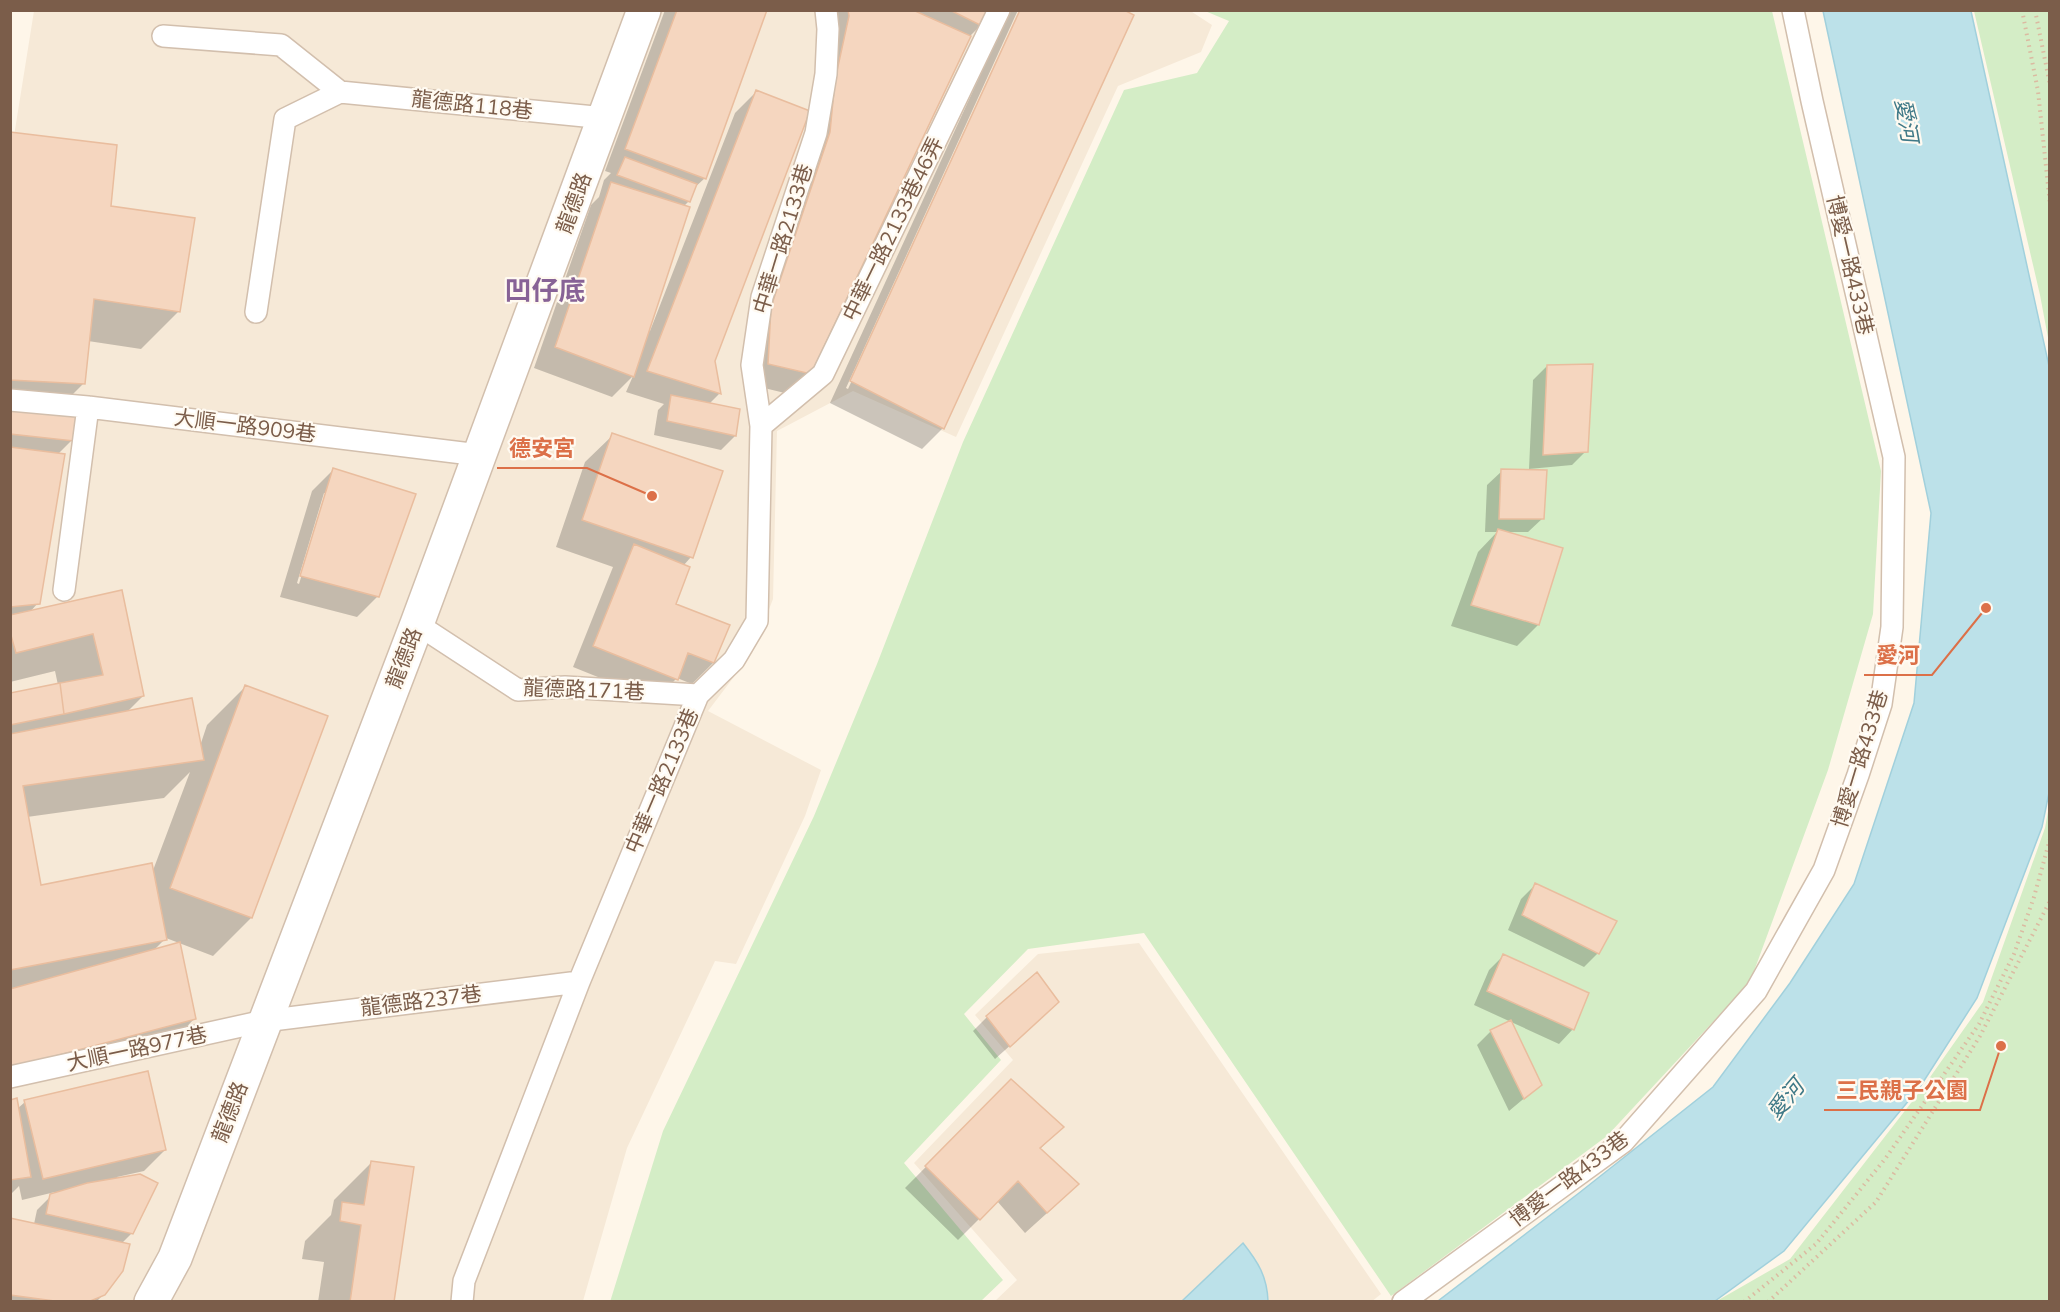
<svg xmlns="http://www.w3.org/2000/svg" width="2060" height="1312" font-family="Mulish,'Noto Sans TC',sans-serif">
<rect width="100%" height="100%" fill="#fef6e9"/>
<path fill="#f6e9d7" d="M1189,10L1212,25L1201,52L1118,86L956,437L853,391L777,431L773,599L752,653L708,711L821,770L805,816L736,964L715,961L627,1148L583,1301H11L10,161L34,11Z
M1139,943L1381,1294L1371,1302L995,1301L1017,1280L914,1163L1013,1060L975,1015L1038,954Z"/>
<path fill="#d4edc6" d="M1205,11H1772L1881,471L1873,614L1828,770L1750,982L1607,1136L1391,1296L1144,933L1028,949L964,1014L1001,1060L904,1163L1003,1280L981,1301L610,1302L663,1131L814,816L877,664L963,442L1124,90L1197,73L1229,21Z
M1974,11H2049V343L2040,295Z
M2049,806V1301L1715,1302L1790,1259L1921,1090L1983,1002L2045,828Z"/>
<path fill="#bce1e9" stroke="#a1d0dc" stroke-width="1.5" d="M1823,11H1971L2049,366L2050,788L2042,827L1977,998L1920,1087L1784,1251L1715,1301H1438L1579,1193L1713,1087L1790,983L1854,884L1914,703L1931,513Z
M1243,1243C1258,1262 1267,1276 1268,1301H1182Z"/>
<path fill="#0003" fill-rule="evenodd" d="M665,10H765L705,178L693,189L689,201L683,207L648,330L650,331L735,113L756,92L713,361L719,394L709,404L735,436L721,450L654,435L658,410L664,404L626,392L633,376L612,397L534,368L591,205L599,197L604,180L611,173L605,171Z
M825,10H988L981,25L970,36L810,373L789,394L748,384L809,155Z
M1010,10H1018L846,388L848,389L1022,10L943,428L922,449L830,403Z
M10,134L109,207L179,311L141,349L88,341L83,384L52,415L72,440L58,454L38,603L29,613L121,592L143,696L126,713L200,746L207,725L245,687L326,716L251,918L213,956L166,938L153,951L195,1018L174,1040L10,1082V694L58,685L55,671L10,682ZM190,772L152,873L40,887L27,817L164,798Z
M1547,366L1586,451L1572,465L1529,469L1533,380Z
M613,435L691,557L683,566L674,604L728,626L713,663L692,684L677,678L655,700L573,667L613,567L556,547L585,462Z
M333,470L378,596L357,617L280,597L312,491ZM324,493H327L299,584L297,583Z
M1502,471L1543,518L1528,532H1507L1538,625L1517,646L1451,626L1478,552L1497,532H1485L1487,485Z
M1535,885L1598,953L1584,967L1508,930L1521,899Z
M1503,956L1573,1029L1559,1044L1474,1005L1489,970Z
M1043,1016L995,1059L973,1031L987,1017Z
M1491,1031L1540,1085L1509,1111L1477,1045Z
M1011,1081L1062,1127L1040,1149L1056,1205L1025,1233L997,1201L958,1240L905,1188Z
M10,1101L17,1109L25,1102L165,1150L144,1171L117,1177L132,1233L121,1244L104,1294L96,1302H10V1219L34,1224L37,1210L55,1192L22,1200L19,1186L10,1195Z
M372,1162L392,1302H318L324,1262L302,1259L305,1241L331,1215L334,1200Z"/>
<path fill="#f5d6bf" stroke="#e9bd9e" stroke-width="1.5" d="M677,10H767L706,179L625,149Z
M848,10H913L971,36L811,374L768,364L771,307L830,132L835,80L849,16Z
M950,10H990L982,26Z
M1020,10H1124L1134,15L944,429L850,381Z
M756,90L810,111L715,361L721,394L647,371Z
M10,132L117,145L111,206L195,218L180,312L94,299L85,384L10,380Z
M625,157L697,184L690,202L617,175Z
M611,182L690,207L634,377L555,347Z
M1593,364L1588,452L1543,455L1547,365Z
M671,395L740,409L736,436L667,421Z
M10,408L79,416L74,441L10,434Z
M612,433L723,471L693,558L582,520Z
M10,447L65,454L40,604L10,607Z
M333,468L416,494L379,597L300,576Z
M1501,469L1547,470L1544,519H1499Z
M1498,529L1563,548L1539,625L1471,605Z
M634,544L690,567L676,604L730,625L714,663L688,653L678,680L593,646Z
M122,590L144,696L64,714L60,683L103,675L93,634L16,653L10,632V615Z
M60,683L64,714L10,725V693Z
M245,685L328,716L252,918L170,888Z
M192,698L204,760L23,786L41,885L152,863L167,940L10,970V734Z
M1535,883L1617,921L1599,954L1522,915Z
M180,942L196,1019L10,1068V989Z
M1503,954L1589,993L1574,1030L1487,991Z
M1037,972L1059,1002L1010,1047L986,1016Z
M1511,1020L1542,1085L1524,1099L1490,1030Z
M148,1071L166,1150L43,1179L24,1100Z
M1011,1079L1064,1127L1040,1148L1079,1184L1047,1213L1018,1181L980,1220L925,1166Z
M17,1098L31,1177L10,1180V1100Z
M371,1161L414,1167L394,1302H350L361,1225L340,1221L342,1202L364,1205Z
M140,1174L158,1183L133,1234L46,1214L50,1194L87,1183Z
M10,1218L130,1244L123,1271L105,1295L88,1302H62L10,1295Z"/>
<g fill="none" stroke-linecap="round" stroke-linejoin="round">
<g stroke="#d2bfad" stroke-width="24">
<path id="service" d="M163,36L281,45L340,92L605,118
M256,312L285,119L340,92
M10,400L88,407L479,455
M761,426L823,374L999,10
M64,590L88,407
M417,624L518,690L565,687L698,695
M10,1077L264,1021L579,982
M462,1302L464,1281L579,982L698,695L734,660L757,621L761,426L752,365L762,297L816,133L826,74L828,29L826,10
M1403,1302L1623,1142L1756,991L1824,870L1858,775L1881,704L1892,627L1894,457L1812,101L1793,10"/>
</g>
<g stroke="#d2bfad" stroke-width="36">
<path id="minor" d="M151,1302L175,1258L417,624L644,10"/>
</g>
<path stroke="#dbbaa1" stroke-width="4" stroke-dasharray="1.5 4.5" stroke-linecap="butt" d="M2022,10L2038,91L2050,204
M2035,10L2050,85
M1744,1302L1816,1244L1885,1159L1979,1024L2014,954L2034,897L2050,839
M1768,1302L1876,1202L1980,1036L2050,901"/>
<use href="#service" stroke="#fff" stroke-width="21"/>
<use href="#minor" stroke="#fff" stroke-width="33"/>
</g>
<g text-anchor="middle" stroke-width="4.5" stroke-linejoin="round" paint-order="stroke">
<g font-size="21" fill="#7b5d4a" stroke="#fffaf1">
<text transform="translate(472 105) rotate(6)" y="7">龍德路118巷</text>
<text transform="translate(574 203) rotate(-70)" y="7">龍德路</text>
<text transform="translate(893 229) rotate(-64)" y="7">中華一路2133巷46弄</text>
<text transform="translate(783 239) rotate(-73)" y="7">中華一路2133巷</text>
<text transform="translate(1850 265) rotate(77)" y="7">博愛一路433巷</text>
<text transform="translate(245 426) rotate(7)" y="7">大順一路909巷</text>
<text transform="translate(404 658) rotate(-69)" y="7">龍德路</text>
<text transform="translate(584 690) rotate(2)" y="7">龍德路171巷</text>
<text transform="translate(1860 759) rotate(-73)" y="7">博愛一路433巷</text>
<text transform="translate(662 781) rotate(-67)" y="7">中華一路2133巷</text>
<text transform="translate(421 1001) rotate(-7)" y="7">龍德路237巷</text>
<text transform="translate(137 1049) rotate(-12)" y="7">大順一路977巷</text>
<text transform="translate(230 1112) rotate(-69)" y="7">龍德路</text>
<text transform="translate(1569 1179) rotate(-37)" y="7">博愛一路433巷</text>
</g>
<g font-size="22" font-style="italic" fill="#3f7987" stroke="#fffaf1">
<text transform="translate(1907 120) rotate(80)" y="8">愛河</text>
<text transform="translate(1785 1099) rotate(-50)" y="8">愛河</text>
</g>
<g font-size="27" font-weight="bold" fill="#876296" stroke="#fffaf1">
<text x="545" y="300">凹仔底</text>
</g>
</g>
<path fill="none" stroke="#dc7048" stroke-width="2" d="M652 496L587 468H497M1986 608L1932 675H1864M2001 1046L1980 1110H1824"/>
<g fill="#dc7048" stroke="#fffaf1" stroke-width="2">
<circle cx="652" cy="496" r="6"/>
<circle cx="1986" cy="608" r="6"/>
<circle cx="2001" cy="1046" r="6"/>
</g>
<g font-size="22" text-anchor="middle" font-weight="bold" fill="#dc7048" stroke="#fffaf1" stroke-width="4.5" stroke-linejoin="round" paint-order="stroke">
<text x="542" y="456">德安宮</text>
<text x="1898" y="663">愛河</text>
<text x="1902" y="1098">三民親子公園</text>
</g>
<rect width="2060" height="1312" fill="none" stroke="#7b5d4a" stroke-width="24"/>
</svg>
